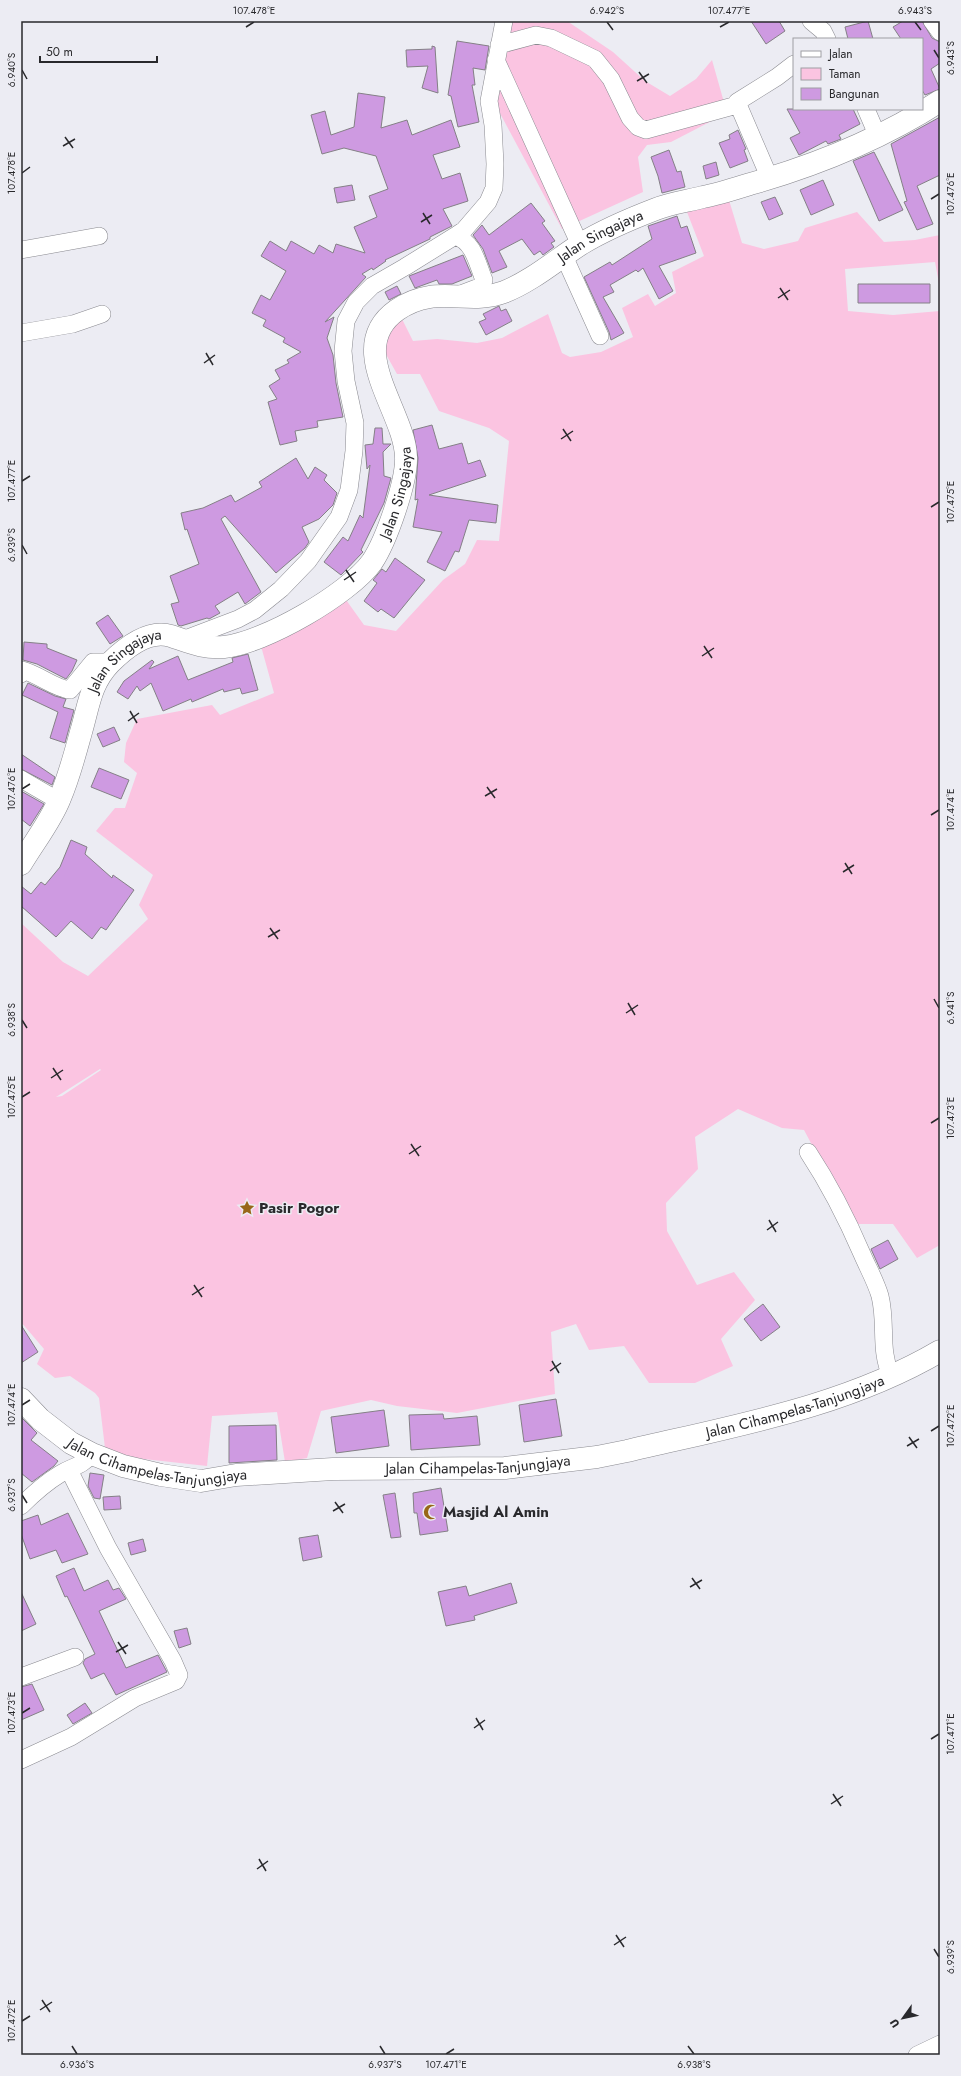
<svg xmlns="http://www.w3.org/2000/svg" width="961" height="2076" font-family="Jost,sans-serif">
<rect width="100%" height="100%" fill="#ececf3"/>
<path fill="#fbc4e1" fill-rule="evenodd" d="M511,21H567L613,52L645,81L670,96L696,79L712,60L727,113L671,142L647,145L638,157L643,192L562,229L495,104Z
M729,200L742,243L764,249L798,241L805,228L857,212L884,242L915,240L940,235V289L935,262L845,269L848,311L893,315L940,311V1245L917,1258L893,1224H854L804,1130L782,1128L738,1109L695,1137L698,1169L666,1203L667,1231L697,1285L734,1272L755,1300L721,1339L733,1366L695,1383H649L624,1346L589,1350L576,1324L551,1332L555,1394L457,1413L397,1406L371,1400L321,1411L307,1458L285,1462L277,1412L212,1416L207,1466L126,1457L105,1448L99,1398L95,1393L70,1376L55,1378L37,1364L44,1349L21,1322V923L63,962L88,976L148,919L139,905L153,875L96,831L115,808H125L137,773L124,762L126,743L137,719L212,705L220,715L274,693L261,646L344,597L364,625L396,631L443,580L465,564L477,540L499,541L509,441L489,428L439,411L420,374H397L383,349L389,328L401,317L413,341L437,339L477,343L502,338L548,314L562,353L570,357L601,352L633,337L622,308L648,294L655,306L676,293L672,272L704,256L687,212ZM101,1070L62,1096L56,1097L100,1069Z"/>
<path fill="#ce9ae1" stroke="#848086" d="M751,21H779L785,31L766,44Z
M868,21L873,39H848L845,27Z
M903,21H922L932,38L940,42V63L931,69L940,89L925,95L922,90V39H901L893,27Z
M457,41L489,46L485,70L473,68L475,85H472L479,122L458,127L451,96L448,95Z
M432,46L435,47L438,93L422,88L428,66L407,67L406,50L432,49Z
M358,93L385,97L381,128L407,120L412,135L451,120L460,147L433,155L442,179L460,173L468,201L443,209L452,226L430,237V239L385,260L386,261L373,270L372,268L362,274L366,277L325,322L334,317L327,338L333,355L336,383L343,417L317,421L318,427L295,431L297,441L280,445L268,402L277,399L269,386L280,379L275,370L289,363L287,360L301,352L283,342L285,338L263,326L266,320L252,313L261,295L270,300L286,271L261,256L270,241L286,251L291,241L314,254L319,245L333,253L336,244L365,253L354,227L377,217L369,196L388,189L376,156L344,148L322,154L311,115L325,111L331,135L354,127Z
M787,109H853L860,124L839,135L841,139L828,144L826,141L799,155L790,138L800,133Z
M940,117V175L917,186L933,224L917,230L904,202L907,201L891,144Z
M738,130L746,149L744,150L748,161L730,168L719,143L730,139L729,135Z
M669,150L677,172L681,171L685,187L662,193L658,176L651,157Z
M874,152L903,210L879,221L853,161Z
M716,162L719,175L706,179L703,166Z
M823,180L834,205L811,215L800,190Z
M352,185L355,200L337,203L334,188Z
M775,197L783,214L769,220L761,202Z
M531,203L545,221L542,223L555,241L551,243L554,247L543,255L540,251L534,255L522,239L499,251L507,267L492,273L483,249L473,235L482,225L489,235Z
M677,216L681,228L687,226L696,253L659,266L673,291L659,299L643,268L638,272L636,270L610,285L614,292L603,297L624,333L611,340L609,332L584,277L610,262L612,265L652,239L648,226Z
M463,255L472,276L452,284H439L437,280L415,288L409,276Z
M858,284H930V303H858Z
M397,286L401,294L389,300L385,292Z
M499,306L501,311L506,309L512,321L486,335L479,322L486,319L483,314Z
M432,425L439,449L462,443L468,464L480,460L486,476L429,495L498,505L496,523L469,520L459,552L455,551L445,571L427,562L442,532L413,527L418,499L415,500L418,458L413,430Z
M375,428H382L383,444H391L383,452L384,476L391,478L384,503L361,550L363,552L341,575L324,562L343,537L348,541L360,515L363,518L370,465L367,469L365,445L373,444Z
M296,458L308,479L315,467L327,475L324,480L337,493L333,505L319,519L302,527L309,542L305,548L276,573L225,516L221,519L261,592L245,604L238,592L215,606L220,613L209,619L207,618L181,626L178,625L171,604L179,602L170,576L199,564L187,529L185,530L181,513L203,508L231,495L235,502L262,487L259,482Z
M395,558L425,580L394,618L381,609L378,612L364,601L377,583L373,580L382,569L386,572Z
M108,615L123,636L110,644L96,623Z
M24,642L47,644V648L77,660L72,671L66,679L37,664L23,660Z
M248,654L258,690L242,694L240,688L224,692L223,689L192,702L191,699L163,711L151,683L140,691L137,686L128,699L117,692L124,681L152,660L154,662L149,669L178,656L188,680L233,662L232,658Z
M28,683L55,696L66,699L63,707L74,710L65,743L50,738L58,712L22,695Z
M114,727L120,740L103,747L97,734Z
M21,754L55,777L52,785L21,769Z
M99,768L129,780L121,799L91,787Z
M21,791L44,804L30,826L21,819Z
M71,840L87,847L85,854L112,878L113,875L134,890L106,930L101,927L92,939L71,921L56,937L21,906V886L31,894L41,882L45,885L60,867Z
M888,1240L898,1259L880,1269L871,1249Z
M763,1304L780,1327L761,1341L744,1319Z
M21,1325L38,1352L21,1363Z
M556,1399L562,1436L524,1442L519,1405Z
M384,1410L389,1446L336,1453L331,1417Z
M443,1414L444,1419L477,1416L480,1445L411,1450L409,1415Z
M21,1417L37,1433L31,1440L58,1461L54,1466L32,1482L21,1473Z
M276,1425L277,1460L229,1463V1426Z
M90,1473L104,1475L100,1499L94,1498L88,1486Z
M441,1488L448,1531L420,1535L417,1513H414L413,1493Z
M395,1493L401,1537L391,1538L383,1495Z
M120,1496L121,1509L104,1510L103,1497Z
M68,1513L88,1554L62,1563L56,1550L30,1559L21,1534V1521L38,1515L41,1525Z
M318,1535L322,1557L303,1561L299,1538Z
M143,1539L146,1551L131,1555L128,1543Z
M74,1568L84,1591L108,1580L113,1590L119,1588L126,1599L99,1611L126,1668L158,1655L167,1672L116,1695L104,1673L91,1679L83,1663L85,1659L95,1654L67,1596L65,1597L56,1576Z
M511,1583L517,1603L474,1616L475,1620L446,1626L438,1592L466,1586L469,1596Z
M21,1592L36,1624L21,1631Z
M187,1628L191,1644L179,1648L174,1631Z
M32,1684L44,1710L21,1720V1687Z
M85,1703L92,1713L73,1724L67,1715Z"/>
<g fill="none" stroke-linecap="round" stroke-linejoin="round">
<g stroke="#8a8a90" stroke-width="18">
<path id="street" d="M811,21L823,31L827,39
M932,21L940,32
M499,45L536,35L551,38L595,59L611,79L630,118L638,127L646,130L737,105
M496,60L580,245
M866,109L878,137
M770,179L737,102L777,77L794,64
M455,236C474,242 477,263 484,280L482,286L461,294
M21,250L99,236
M564,256L600,336
M21,333L73,324L102,314
M180,641L238,619L255,610L281,589L308,561L339,517L349,490L354,451L355,423L346,381L343,351L346,321L356,302L372,286L405,267L455,236L464,230L488,202L494,188L495,164L493,125L489,101L504,21
M21,674L22,670C38,674 56,689 70,690L93,662H111
M21,779L59,801
M808,1152C829,1184 847,1219 862,1254C868,1268 876,1282 880,1296C887,1324 879,1349 891,1376
M21,1506C33,1494 45,1483 60,1474C73,1466 81,1467 92,1454
M21,1677L75,1657
M21,1760L71,1737L135,1698L176,1681L179,1675L173,1661L108,1548L69,1470
M917,2055L940,2044"/>
</g>
<g stroke="#8a8a90" stroke-width="23">
<g id="secondary">
<path id="s1" d="M21,864C34,842 51,821 60,798C69,777 75,754 81,732C89,705 90,684 110,663C125,648 149,629 171,636C189,642 204,649 224,647C264,643 349,594 372,562C386,541 407,482 406,457C405,411 343,348 397,310C436,283 467,306 504,292C532,281 556,260 581,244C604,230 630,219 656,209C671,203 688,201 703,197C719,194 734,189 750,184C817,165 881,139 940,101"/>
<path id="s2" d="M21,1399L40,1419L71,1443L92,1454L123,1466L161,1475L201,1481L236,1475L333,1469L505,1468L597,1457L627,1451C733,1426 845,1407 940,1351"/>
</g>
</g>
<use href="#street" stroke="#fff" stroke-width="17"/>
<use href="#secondary" stroke="#fff" stroke-width="22"/>
</g>
<path fill="none" stroke="#29292c" stroke-width="1.5" d="M607,22L613,30M915,22L921,30M246,27L254,22M720,27L729,22M934,50L939,58M22,70L27,79M639,72L647,83M637,81L649,74M65,137L73,148M63,146L75,139M22,173L30,167M931,199L939,194M423,213L430,224M421,222L432,215M780,288L788,300M778,298L790,290M206,353L213,365M204,363L215,355M563,429L571,441M561,439L573,431M22,481L30,476M931,507L939,502M22,545L27,554M346,570L354,582M344,580L356,572M704,646L712,658M702,656L714,648M130,711L137,723M128,721L139,713M487,787L495,798M22,789L30,784M485,796L497,789M931,815L939,810M845,863L852,874M843,872L854,865M270,928L278,939M268,937L280,930M934,999L939,1008M628,1003L635,1015M626,1013L638,1005M22,1020L27,1028M53,1068L61,1080M51,1078L63,1070M22,1097L30,1092M931,1123L939,1118M411,1144L419,1156M409,1154L421,1146M769,1220L776,1232M767,1230L778,1222M194,1285L202,1297M192,1295L204,1287M552,1361L559,1373M550,1371L561,1363M22,1405L30,1400M931,1431L939,1426M909,1437L917,1448M907,1446L919,1439M22,1495L27,1503M335,1502L343,1513M333,1511L345,1504M692,1578L700,1589M690,1587L702,1580M118,1642L126,1654M116,1652L128,1645M22,1713L30,1708M476,1718L483,1730M474,1728L485,1720M931,1739L939,1734M833,1794L841,1806M831,1804L843,1796M259,1859L266,1871M257,1869L268,1861M616,1935L624,1947M614,1945L626,1937M934,1949L939,1957M42,2000L50,2012M40,2010L52,2002M22,2021L30,2016M72,2046L77,2054M380,2046L385,2054M688,2046L694,2054M446,2054L454,2049"/>
<defs>
<g id="sight-bare" transform="scale(1.2)"><path d="M0-6L1.8-2.2L6-1.7L2.9 1.2L3.7 5.4L0 3.3L-3.7 5.4L-2.9 1.2L-6-1.7L-1.8-2.2Z" fill="#986719" stroke="#ececf3" stroke-width="2.5" paint-order="stroke"/></g>
<g id="mosque-bare" transform="scale(1.2)"><path d="M3.5-4.9A6 6 0 1 0 3.5 4.9A5 5 0 1 1 3.5-4.9Z" fill="#986719" stroke="#ececf3" stroke-width="2.5" paint-order="stroke"/></g>
</defs>
<g fill-rule="evenodd">
<use href="#sight-bare" x="247" y="1208"/>
<use href="#mosque-bare" x="431" y="1512"/>
</g>
<g text-anchor="middle" stroke-width="3" stroke-linejoin="round" paint-order="stroke">
<g font-size="15" fill="#29292c" stroke="#ececf3">
<text dy="5" stroke="none"><textPath href="#s1" startOffset="1013">Jalan Singajaya</textPath></text>
<text dy="5" stroke="none"><textPath href="#s1" startOffset="594">Jalan Singajaya</textPath></text>
<text dy="5" stroke="none"><textPath href="#s1" startOffset="235">Jalan Singajaya</textPath></text>
<text dy="5" stroke="none"><textPath href="#s2" startOffset="805">Jalan Cihampelas-Tanjungjaya</textPath></text>
<text dy="5" stroke="none"><textPath href="#s2" startOffset="157">Jalan Cihampelas-Tanjungjaya</textPath></text>
<text dy="5" stroke="none"><textPath href="#s2" startOffset="481">Jalan Cihampelas-Tanjungjaya</textPath></text>
</g>
<g font-size="15" font-weight="bold" fill="#29292c" stroke="#ececf3" text-anchor="start">
<text x="259" y="1213">Pasir Pogor</text>
<text x="443" y="1517">Masjid Al Amin</text>
</g>
</g>
<rect width="961" height="2076" fill="none" stroke="#ececf3" stroke-width="44"/>
<rect x="793" y="38" width="130" height="72" fill="#ececf3" stroke="#9e9ea3"/>
<rect x="801" y="51" width="20" height="6" fill="#ffffff" stroke="#9e9ea3"/>
<text x="829" y="58" font-size="12" fill="#29292c">Jalan</text>
<rect x="801" y="68" width="20" height="12" fill="#fbc4e1" stroke="#9e9ea3"/>
<text x="829" y="78" font-size="12" fill="#29292c">Taman</text>
<rect x="801" y="88" width="20" height="12" fill="#ce9ae1" stroke="#9e9ea3"/>
<text x="829" y="98" font-size="12" fill="#29292c">Bangunan</text>
<g transform="translate(903 2018) rotate(237)" stroke="#ececf3" stroke-width="3" paint-order="stroke">
<path d="M0-3L7 15L0 10L-7 15Z" fill="#29292c"/>
<text y="-6" font-size="11" font-weight="bold" text-anchor="middle" fill="#29292c">U</text>
</g>
<path d="M40 56v6h117v-6" fill="none" stroke="#29292c" stroke-width="2"/>
<text x="46" y="56" font-size="12" fill="#29292c" stroke="#ececf3" stroke-width="3" paint-order="stroke">50 m</text>
<rect x="22" y="22" width="917" height="2032" fill="none" stroke="#29292c" stroke-width="1.5"/>
<g font-size="10" text-anchor="middle" fill="#29292c">
<text x="254" y="14">107.478°E</text>
<text x="607" y="14">6.942°S</text>
<text x="729" y="14">107.477°E</text>
<text x="915" y="14">6.943°S</text>
<text transform="translate(950 58) rotate(-90)" y="4">6.943°S</text>
<text transform="translate(11 70) rotate(-90)" y="4">6.940°S</text>
<text transform="translate(11 173) rotate(-90)" y="4">107.478°E</text>
<text transform="translate(950 194) rotate(-90)" y="4">107.476°E</text>
<text transform="translate(11 481) rotate(-90)" y="4">107.477°E</text>
<text transform="translate(950 502) rotate(-90)" y="4">107.475°E</text>
<text transform="translate(11 545) rotate(-90)" y="4">6.939°S</text>
<text transform="translate(11 789) rotate(-90)" y="4">107.476°E</text>
<text transform="translate(950 810) rotate(-90)" y="4">107.474°E</text>
<text transform="translate(950 1008) rotate(-90)" y="4">6.941°S</text>
<text transform="translate(11 1020) rotate(-90)" y="4">6.938°S</text>
<text transform="translate(11 1097) rotate(-90)" y="4">107.475°E</text>
<text transform="translate(950 1118) rotate(-90)" y="4">107.473°E</text>
<text transform="translate(11 1405) rotate(-90)" y="4">107.474°E</text>
<text transform="translate(950 1426) rotate(-90)" y="4">107.472°E</text>
<text transform="translate(11 1495) rotate(-90)" y="4">6.937°S</text>
<text transform="translate(11 1713) rotate(-90)" y="4">107.473°E</text>
<text transform="translate(950 1734) rotate(-90)" y="4">107.471°E</text>
<text transform="translate(950 1957) rotate(-90)" y="4">6.939°S</text>
<text transform="translate(11 2021) rotate(-90)" y="4">107.472°E</text>
<text x="77" y="2068">6.936°S</text>
<text x="385" y="2068">6.937°S</text>
<text x="446" y="2068">107.471°E</text>
<text x="694" y="2068">6.938°S</text>
</g>
</svg>
